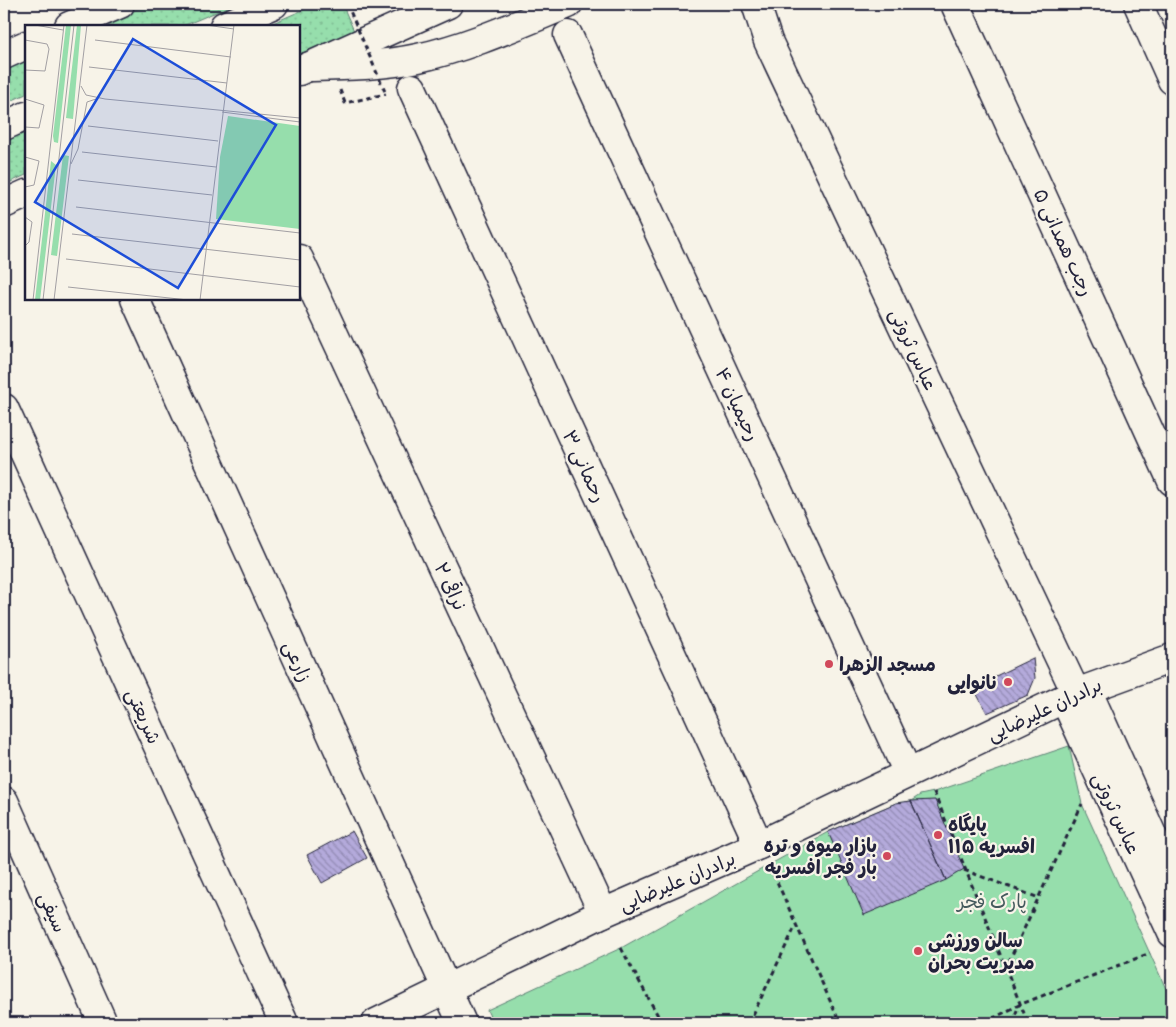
<svg xmlns="http://www.w3.org/2000/svg" width="1176" height="1027" font-family="'Gochi Hand','Playpen Sans Arabic',sans-serif">
<defs>
<pattern id="grass-dots" width="8" height="8" patternUnits="userSpaceOnUse" patternTransform="scale(1.25)"><rect width="8" height="8" fill="#96deac"/><path d="M2 2h.1M6 6h.1" fill="none" stroke="#81be95" stroke-width="1.8" stroke-linecap="round"/></pattern>
<pattern id="building-back-hatch" width="6" height="6" patternUnits="userSpaceOnUse" patternTransform="scale(1.25)"><rect width="6" height="6" fill="#b4aadb"/><path d="M-1 5l2 2M0 0l6 6M5-1l2 2" fill="none" stroke="#928ab3"/></pattern>
</defs>
<rect width="100%" height="100%" fill="#f7f3e8"/>
<filter id="ink" filterUnits="userSpaceOnUse"><feTurbulence type="fractalNoise" baseFrequency=".02" numOctaves="2"/><feDisplacementMap in="SourceGraphic" scale="10" xChannelSelector="R" yChannelSelector="G"/><feConvolveMatrix kernelMatrix="1 2 1 2 8 2 1 2 1" color-interpolation-filters="sRGB"/></filter>
<g filter="url(#ink)">
<path fill="url(#grass-dots)" stroke="#5c8074" d="M149,4H235L183,26H98Z
M317,4H342L354,31L299,55V26H266Z
M26,56V94L4,104V65Z
M26,131V175L4,185V140Z"/>
<path fill="#96deac" stroke="#5c8074" d="M1069,746L1082,804L1172,1002V1023H493L487,1010L621,948L828,832L896,803L911,801L920,795L934,792Z"/>
<path fill="url(#building-back-hatch)" stroke="#22223b" d="M1033,658L1035,678L1028,695L987,713L973,687Z
M935,800L964,869L946,880L911,801Z
M911,801L946,880L864,915L828,832L896,803Z
M352,831L367,858L322,883L307,855Z"/>
<g fill="none" stroke-linecap="round" stroke-linejoin="round">
<g stroke="#22223b" stroke-width="31">
<path id="minor" d="M756,4L768,41L1076,693L1093,703L1172,879
M955,4L1172,481
M1138,4L1172,80
M568,35L908,773
M308,67C345,66 381,66 418,58C469,47 519,24 568,4
M412,88L759,845
M299,259L603,913
M135,299L462,1023
M4,408L284,1023
M1076,693L1070,711L1172,933
M4,801L103,1023"/>
</g>
<g stroke="#22223b" stroke-width="31">
<path id="major" d="M69,26L120,4
M4,55L26,45
M376,1023L603,913L759,845L1076,693L1172,658"/>
</g>
<g stroke="#22223b" stroke-width="31">
<path id="highway" d="M224,26L274,4
M299,71L448,4
M4,126L26,116
M4,204L26,194"/>
</g>
<path stroke="#22223b" stroke-width="3" stroke-dasharray="5 4" stroke-linecap="butt" d="M347,5L350,4
M340,90L345,103L386,94
M934,792L1028,1023
M770,866L840,1023
M964,870L1039,898
M621,948L662,1023
M1005,970L1082,804
M650,1023L659,1018L703,1023
M749,1023L796,925
M984,1023L1019,1005L1150,953
M1012,1023L1019,1005"/>
<use href="#minor" stroke="#f7f3e8" stroke-width="28"/>
<use href="#major" stroke="#f7f3e8" stroke-width="28"/>
<use href="#highway" stroke="#f7f3e8" stroke-width="28"/>
<path stroke="#22223b" stroke-width="3" stroke-dasharray="5 4" stroke-linecap="butt" d="M347,4L386,94"/>
</g>
</g>
<g fill="#d1495b" stroke="#f7f3e8" stroke-width="2">
<circle cx="829" cy="664" r="5"/>
<circle cx="1008" cy="682" r="5"/>
<circle cx="938" cy="835" r="5"/>
<circle cx="887" cy="856" r="5"/>
<circle cx="918" cy="951" r="5"/>
</g>
<g text-anchor="middle" stroke-width="4.5" stroke-linejoin="round" paint-order="stroke">
<g font-size="19" fill="#22223b" stroke="#f7f3e8">
<text transform="translate(1064 242) rotate(65)" y="7">رجب همدانی ۵</text>
<text transform="translate(914 349) rotate(65)" y="7">عباس ثروتی</text>
<text transform="translate(738 404) rotate(65)" y="7">رحیمیان ۴</text>
<text transform="translate(585 466) rotate(65)" y="7">رحمانی ۳</text>
<text transform="translate(451 586) rotate(65)" y="7">نراقی ۲</text>
<text transform="translate(298 661) rotate(66)" y="7">زارعی</text>
<text transform="translate(1044 709) rotate(-25)" y="7">برادران علیرضایی</text>
<text transform="translate(144 716) rotate(66)" y="7">شریعتی</text>
<text transform="translate(1117 813) rotate(65)" y="7">عباس ثروتی</text>
<text transform="translate(677 881) rotate(-23)" y="7">برادران علیرضایی</text>
<text transform="translate(53 912) rotate(66)" y="7">سیفی</text>
</g>
<g font-size="19" font-weight="bold" fill="#22223b" stroke="#f7f3e8" text-anchor="start">
<text x="839" y="671">مسجد الزهرا</text>
<text x="998" y="689" text-anchor="end">نانوایی</text>
<text x="948" y="831">پایگاه<tspan x="948" dy="22">۱۱۵ افسریه</tspan></text>
<text x="877" y="852" text-anchor="end">بازار میوه و تره<tspan x="877" dy="22">بار فجر افسریه</tspan></text>
<text x="928" y="947">سالن ورزشی<tspan x="928" dy="22">مدیریت بحران</tspan></text>
</g>
<g font-size="19" fill="#455a5d" stroke="#f7f3e8">
<text x="992" y="908">پارک فجر</text>
</g>
</g>
<g transform="translate(25 25)">
<rect width="275" height="275" fill="#f7f3e8"/>
<path d="M41,0H46L33,118L29,117L28,111ZM52,0H56L48,94L41,93ZM38,130L44,131L32,231L26,230ZM26,136L31,140L15,275H10Z" fill="#96deac"/>
<path d="M203,91L275,101V204L191,194L195,132Z" fill="#96deac"/>
<path fill="none" stroke="#a29fa3" stroke-width="1" d="M10,0L38,5M181,0L209,4M0,15L22,19L24,24L20,46L0,45M70,15L206,32M64,42L202,58M56,61L61,70L80,74L275,93M0,74L19,80L14,103L0,102M197,87L275,97M63,101L193,116M57,127L191,142M0,132L14,136L9,160L0,162M46,139L53,124L62,77L71,74M53,155L187,170M51,182L275,208M0,192L7,197L4,217L0,221M47,209L275,235M41,234L275,262M43,262L163,275M8,275L39,0M18,275L49,0M29,275L62,0M175,275L209,0"/>
<path fill="#1d4ed8" fill-opacity="0.15" stroke="#1d4ed8" stroke-width="2.5" d="M108,14L251,100L153,263L10,177Z"/>
<rect width="275" height="275" fill="none" stroke="#22223b" stroke-width="2.5"/>
</g>
<rect width="1176" height="1027" fill="none" stroke="#f7f3e8" stroke-width="20"/>
<rect x="10" y="10" width="1156" height="1007" fill="none" stroke="#22223b" stroke-width="2" filter="url(#ink)"/>
</svg>
